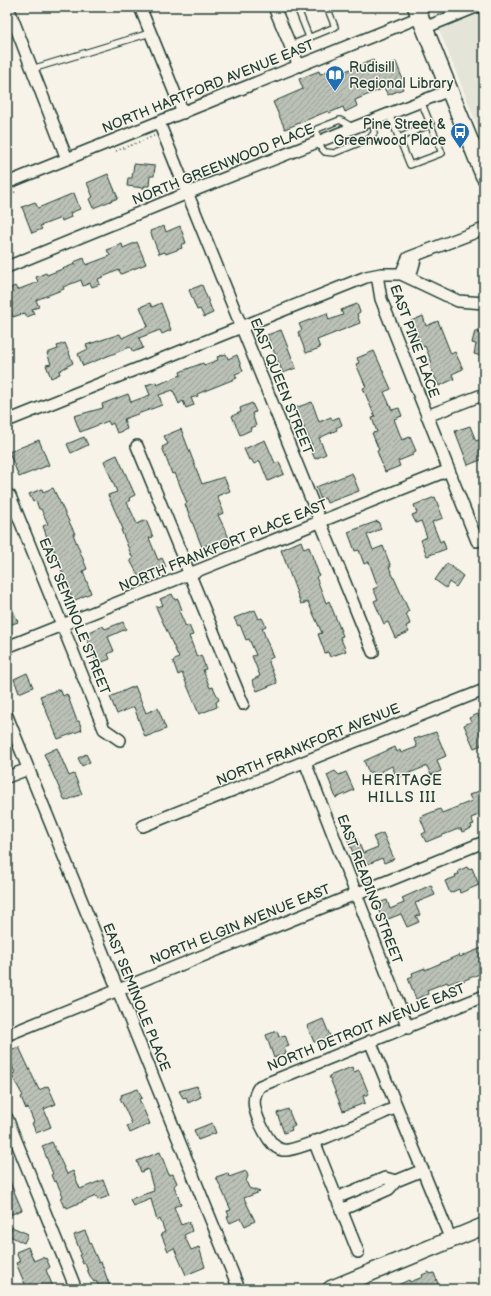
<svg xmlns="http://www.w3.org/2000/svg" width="491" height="1296" font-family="'Balsamiq Sans',sans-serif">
<defs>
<pattern id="building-hatch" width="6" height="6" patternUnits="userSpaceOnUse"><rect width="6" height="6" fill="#bbc1b6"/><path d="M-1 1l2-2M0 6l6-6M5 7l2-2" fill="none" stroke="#979e95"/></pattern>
</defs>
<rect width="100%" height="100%" fill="#f7f3e8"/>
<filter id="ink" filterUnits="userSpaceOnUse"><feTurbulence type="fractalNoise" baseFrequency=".025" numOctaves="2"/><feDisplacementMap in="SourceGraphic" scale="8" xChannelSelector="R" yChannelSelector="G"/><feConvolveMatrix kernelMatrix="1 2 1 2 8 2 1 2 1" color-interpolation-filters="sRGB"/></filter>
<g filter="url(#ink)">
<path fill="#e5e4d9" d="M430,7H484V142Z"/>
<path fill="url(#building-hatch)" stroke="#1f3d34" d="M373,60L378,69L396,62L403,80L400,81L403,89L388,95L384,88L355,100L357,106L345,112L343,107L329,113L328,111L285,129L273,102L303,89L299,79L319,71L320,74L341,66L343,72Z
M134,164L155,166L154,176H150L149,186H144V188L127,186L128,178H132Z
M108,174L118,198L93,208L89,199L93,197L87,183Z
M74,193L80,209L70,213L71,217L62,221L61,218L40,226L42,229L32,233L22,207L35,202L38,208Z
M164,226L166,232L180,226L186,243L181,245L182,248L166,254L165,252L159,254L150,231Z
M137,242L146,264L121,274L119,270L98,279L100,284L92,287L90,283L83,286L81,280L63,287L64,289L36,300L39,307L32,309L34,314L27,317L25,313L13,317L7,301V290L15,286L17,290L38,282L36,277L46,273L47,275L75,264L74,262L84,258L86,265L110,256L107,250L122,244L123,248Z
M202,285L213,313L204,317L200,309L197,310L189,290Z
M150,303L152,307L161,303L171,330L162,334L160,330L139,338L143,348L133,352L130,347L83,366L78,354L88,349L86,345L120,334L122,338L148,326L140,307Z
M357,304L360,312L357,314L360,323L317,340L320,348L306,353L298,332L302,330L299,324L327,313L329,320L343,315L341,310Z
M423,316L426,326L438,321L451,354L455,352L463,369L452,374L454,379L439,386L429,364L432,363L425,346L422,347L411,321Z
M482,325L484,326V357L474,354L476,344L472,343L475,331L480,333Z
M281,330L296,368L283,373L267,335Z
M65,343L73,363L59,371L60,374L51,378L46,365L51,364L47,353L58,349L57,346Z
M374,351L391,389L384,392L392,410L399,408L402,416L394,419L402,440L410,437L416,451L412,453L413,455L398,461L400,466L385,472L377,451L379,450L372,433L377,432L372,418L375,417L363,388L366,387L356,364L359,363L357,358Z
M226,354L228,359L237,355L243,371L235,374L237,378L197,394L198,396L191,398L194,405L186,408L183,401L179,404L173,390L159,395L162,405L124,419L127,429L117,433L113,423L110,425L108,421L80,432L74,416L103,408L102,404L128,394L131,402L150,395L146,385L156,382L157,385L181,375L180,372L187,369L203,363L204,365L218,360L217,357Z
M312,402L319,422L331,417L332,420L339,417L342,425L336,428L337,430L319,438L326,454L315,459L309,446L312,445L295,408Z
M252,403L256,412L252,413L256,426L250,428L251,430L240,435L232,416L241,412L240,408Z
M470,426L476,441L481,439L484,448L480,449L483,459L468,465L455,431Z
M181,429L202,484L224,477L230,491L217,496L224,513L218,515L231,542L209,551L207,545L202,547L185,504L187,503L175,473L172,474L162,447L168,444L164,436Z
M84,437L88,445L71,453L67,444Z
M39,440L49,465L19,477L9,452Z
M265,440L275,463L279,462L284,474L268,481L260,461L254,464L251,459L249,460L244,449Z
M117,455L135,495L129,498L130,501L127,502L137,524L146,520L153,537L149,538L158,560L162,558L166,567L139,577L130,560L133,559L121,530L123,529L108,495L117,492L104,461Z
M352,473L359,491L327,503L325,498L321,500L316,487Z
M53,488L75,534H73L87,569L83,571L91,593L73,601L51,542L49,543L43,526L48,524L41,509H39L36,501L33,502L29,494L42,489L43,492Z
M435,497L443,518L432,522L440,542L443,540L446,549L427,556L421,540L427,537L421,521L416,523L412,515L417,513L414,505Z
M378,521L381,529L367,535L373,550L383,546L391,567H389L409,611L406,613L410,624L406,626L409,632L395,638L388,622L384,624L374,601L378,599L373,589L378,587L369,562L364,564L359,550L355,551L348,532Z
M301,541L304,549L309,547L319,575L316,577L326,603L329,601L343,636L340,637L346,651L330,657L328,652L325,653L318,634L322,633L308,602L301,604L281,550Z
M447,563L463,576L456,587L449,582L446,588L435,580Z
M172,594L175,600L178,599L182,610L179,611L186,627L189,625L193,635L189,636L197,657L201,655L206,669L203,670L210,688L213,687L219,700L216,702L217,707L199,714L182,673L178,675L173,661L179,658L156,607L163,605L160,599Z
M7,597L18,622L7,626Z
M255,610L259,619L262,618L266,626L262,628L273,657L268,660L277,683L257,691L252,680L260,676L252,656L256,655L249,639L246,640L240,625L238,626L234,618Z
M123,622L126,629L108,637L114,651L108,654L110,659L97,664L85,634L103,626L105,629Z
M27,673L33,687L19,693L14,679Z
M135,686L146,713L158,708L166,729L145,737L134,707L117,714L110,697Z
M60,689L63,696L67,694L77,721H79L82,730L58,739L40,696Z
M478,714L484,730V744L474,748L464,725L471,722L469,718Z
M436,732L446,756L437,760L441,771L431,775L427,766L397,778L392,766L374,775L372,771L369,773L364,761L395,747L397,752L400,750L401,753L417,747L414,739Z
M57,748L69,776L74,774L82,794L65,801L44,754Z
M86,754L90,762L82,766L78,758Z
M335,771L339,775L346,772L354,790L336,798L327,775Z
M484,789V813L471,818L474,824L471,825L472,828L462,832L461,829H458L426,842L422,834L426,832L420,817L440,809L442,813L472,801L469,795Z
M354,832L363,853L378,847L373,837L383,833L394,859L384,863L382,858L359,868L346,835Z
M467,867L468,869L472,868L479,885L460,893L459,889L450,893L445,881L456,877L455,875L459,874L458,871Z
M431,885L435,895L415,903L420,915L416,916L419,922L407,927L401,914L383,921L376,904L387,900L390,909L404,903L402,898Z
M484,947V972L460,982L459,980L448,984L447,982L427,990L428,994L416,999L408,978L413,976L412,973L425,968V970L459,955L460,957Z
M323,1019L330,1036L326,1038L327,1040L320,1043L319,1041L314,1042L307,1026Z
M277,1031L279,1037L285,1035L289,1046L284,1048L286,1053L274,1058L266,1035Z
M19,1047L39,1090L48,1086L56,1104L44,1109L51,1127L36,1133L32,1123L34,1122L28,1108L26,1109L21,1097L23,1096L11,1074L15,1073L7,1054V1051Z
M352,1067L354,1072L359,1070L369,1094L363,1096L365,1103L343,1111L329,1076Z
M197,1086L201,1097L188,1103L186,1097L183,1098L179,1091Z
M138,1089L142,1098L139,1099L150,1124L130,1133L127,1126L132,1124L120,1098L122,1097L121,1095Z
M288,1109L295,1126L291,1127L292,1130L284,1133L277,1113Z
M212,1123L216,1133L198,1140L194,1130Z
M52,1142L67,1174L73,1171L80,1189L103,1180L109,1196L98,1200L96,1196L67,1208L66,1206L64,1207L60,1198L63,1196L56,1181L54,1182L51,1175L53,1174L51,1169L42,1146Z
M160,1152L169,1175L173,1174L177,1183L174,1186L181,1204L174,1207L181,1225L189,1222L192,1231L184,1235L191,1250L199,1247L205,1267L186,1275L174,1248L168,1251L161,1234L165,1232L160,1219L157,1221L151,1199L133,1206L130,1199L154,1191L148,1169L141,1172L137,1161Z
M246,1171L248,1176L246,1181L249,1188L260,1192L244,1198L255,1221L245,1226L241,1218L230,1223L227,1217L229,1216L227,1211L231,1210L216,1177L228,1173L229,1177Z
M7,1175L22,1210L7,1216Z
M12,1227L28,1234L24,1243L8,1235Z
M85,1231L99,1263L101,1262L111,1289H100L96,1281L94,1282L90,1277L85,1263L83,1264L79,1255L81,1254L74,1235Z
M28,1247L34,1261L43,1257L44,1259L46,1258L50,1267L46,1270L54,1289H27L16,1263L20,1262L16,1252Z
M429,1272L430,1274L434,1273L440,1289H389L409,1280L410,1282L423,1277L422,1275Z"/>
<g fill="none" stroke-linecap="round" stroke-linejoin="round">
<g stroke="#1f3d34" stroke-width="8">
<path id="service" d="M297,7L309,37
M291,45L335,27L327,7
M32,69L150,33
M389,114L410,165L442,153L421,101
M354,128L340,120L317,129V143L325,152L334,153L369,139L374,133V120
M399,138L431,124"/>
</g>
<g stroke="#1f3d34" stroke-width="14">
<path id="minor" d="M8,7L67,159
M140,7L183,113
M274,7L299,66
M424,28L476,7
M159,123L373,652
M7,183L420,17
M7,267L200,188L450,90
M401,274L408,258L481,230
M377,275L381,299L477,541L484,538
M410,277L416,256
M427,416L482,395
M7,421L366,277L381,274H401L458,301L484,303
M137,446L243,704
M10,496L104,729L120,740
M7,647L449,470
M7,716L239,1289
M305,762L408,1028
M7,777L28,769
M143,826L484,690
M7,1035L484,842
M370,1041L451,1240
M397,1107C380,1114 296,1153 283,1150C271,1148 264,1131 259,1121C254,1109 251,1097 260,1086L484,996
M7,1118L76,1289
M314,1141L358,1252
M336,1198L385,1178L396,1181
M341,1210L389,1189L396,1181L423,1170"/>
</g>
<g stroke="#1f3d34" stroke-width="19">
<path id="secondary" d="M416,7L484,176
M331,1289L484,1226"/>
</g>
<path stroke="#1f3d34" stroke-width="1.5" stroke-dasharray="1 3" stroke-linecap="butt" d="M116,151L154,136
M7,196L17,191"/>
<use href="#service" stroke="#f7f3e8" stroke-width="5.5"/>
<use href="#minor" stroke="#f7f3e8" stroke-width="11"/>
<use href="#secondary" stroke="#f7f3e8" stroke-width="16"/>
</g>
</g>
<defs>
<g id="library-pin" transform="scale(1)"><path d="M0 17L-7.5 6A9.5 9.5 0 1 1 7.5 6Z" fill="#1f6fb2" stroke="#f7f3e8"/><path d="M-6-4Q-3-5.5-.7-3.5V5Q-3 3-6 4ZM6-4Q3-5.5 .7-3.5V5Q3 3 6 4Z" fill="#fff"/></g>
<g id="bus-pin" transform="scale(1)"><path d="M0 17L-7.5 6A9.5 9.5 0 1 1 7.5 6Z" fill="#1f6fb2" stroke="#f7f3e8"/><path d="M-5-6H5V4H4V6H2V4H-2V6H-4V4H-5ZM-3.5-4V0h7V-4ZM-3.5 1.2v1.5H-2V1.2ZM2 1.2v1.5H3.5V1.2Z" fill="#fff"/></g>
</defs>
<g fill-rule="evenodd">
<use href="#library-pin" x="335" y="75"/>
<use href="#bus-pin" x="460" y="132"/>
</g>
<g text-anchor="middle" stroke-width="3" stroke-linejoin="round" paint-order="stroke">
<g font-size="14" fill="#1f3d34" stroke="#f7f3e8" text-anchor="start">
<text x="349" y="72">Rudisill<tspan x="349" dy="16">Regional Library</tspan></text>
<text x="446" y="129" text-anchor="end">Pine Street &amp;<tspan x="446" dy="16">Greenwood Place</tspan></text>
</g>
<g font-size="14" fill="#1f3d34" stroke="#f7f3e8">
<text transform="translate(208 86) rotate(-22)" y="5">NORTH HARTFORD AVENUE EAST</text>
<text transform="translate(223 164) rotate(-22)" y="5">NORTH GREENWOOD PLACE</text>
<text transform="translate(415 341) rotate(70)" y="5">EAST PINE PLACE</text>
<text transform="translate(282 386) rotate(68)" y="5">EAST QUEEN STREET</text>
<text transform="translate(223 545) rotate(-22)" y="5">NORTH FRANKFORT PLACE EAST</text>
<text transform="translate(75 616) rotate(68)" y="5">EAST SEMINOLE STREET</text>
<text transform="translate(308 744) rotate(-22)" y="5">NORTH FRANKFORT AVENUE</text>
<text transform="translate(370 889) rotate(69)" y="5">EAST READING STREET</text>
<text transform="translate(240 924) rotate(-22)" y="5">NORTH ELGIN AVENUE EAST</text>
<text transform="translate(137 997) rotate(68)" y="5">EAST SEMINOLE PLACE</text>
<text transform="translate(366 1027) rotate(-22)" y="5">NORTH DETROIT AVENUE EAST</text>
</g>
<g font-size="15" letter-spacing="1" fill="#1f3d34" stroke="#f7f3e8">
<text x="402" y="785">HERITAGE<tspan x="402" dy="17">HILLS III</tspan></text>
</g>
</g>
<rect width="491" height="1296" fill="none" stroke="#f7f3e8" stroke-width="24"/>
<rect x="12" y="12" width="467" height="1272" fill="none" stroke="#1f3d34" stroke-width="1.5" filter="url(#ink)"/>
</svg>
